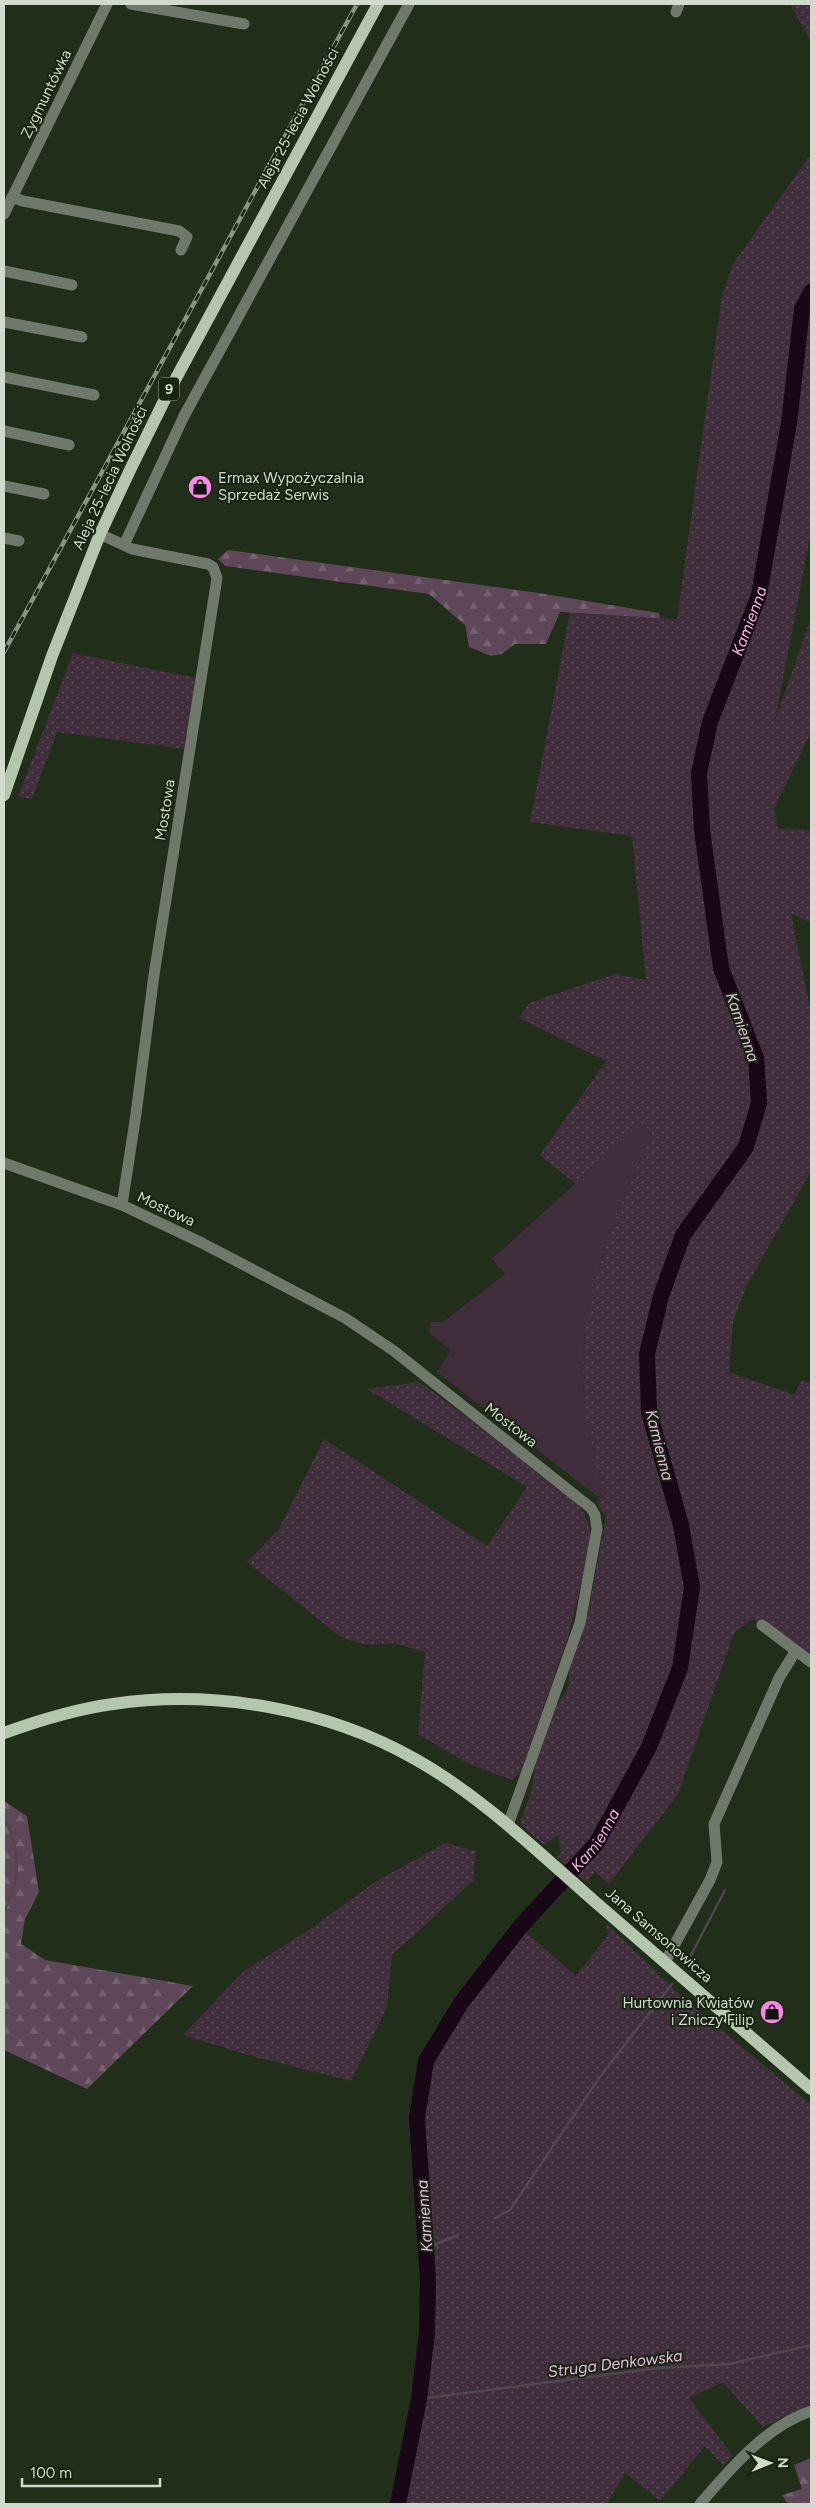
<svg xmlns="http://www.w3.org/2000/svg" width="815" height="2508" font-family="Figtree,sans-serif">
<defs>
<pattern id="grass-dots" width="8" height="8" patternUnits="userSpaceOnUse" patternTransform="scale(1.25)"><rect width="8" height="8" fill="#412e3d"/><path d="M2 2h.1M6 6h.1" fill="none" stroke="#5b4c58" stroke-width="1.8" stroke-linecap="round"/></pattern>
<pattern id="forest-firs" width="22" height="20" patternUnits="userSpaceOnUse" patternTransform="scale(1.25)"><rect width="22" height="20" fill="#5f475a"/><path d="M5 1l3.5 6h-7zM16 11l3.5 6h-7z" fill="#756170"/></pattern>
</defs>
<rect width="100%" height="100%" fill="#212e1a"/>
<path fill="url(#grass-dots)" d="M790,4H811V42Z
M811,154V531L775,721L811,618V732L774,809L778,828L811,830V923L791,913L811,1013V1171L746,1287L733,1322L729,1372L795,1395L801,1380L811,1383V1662L753,1619L734,1633L678,1794L609,1884L595,1872L586,1882L557,1857L561,1852L558,1835L544,1845L522,1826L521,1819L532,1790L535,1766L554,1710L569,1686V1670L588,1613L606,1516L599,1507L598,1500L603,1492C595,1456 584,1417 583,1379C581,1291 618,1211 652,1132L641,1124L576,1184L540,1155L606,1061L519,1018L529,1003L615,974L646,980L632,836L530,822L570,613L677,619L722,296L733,264Z
M73,653L196,678L184,749L57,732L32,799L18,797Z
M420,1382L575,1500C587,1516 592,1528 590,1548L568,1637L521,1771L513,1780L469,1764L418,1734L425,1652L393,1643L371,1645L351,1641L337,1634L247,1562L279,1529L324,1439L487,1546L527,1487L367,1389Z
M445,1843L476,1851L473,1881L392,1955L387,2007L351,2081L255,2057L183,2035L244,1971L312,1928L375,1882Z
M606,1923L680,1995L811,2105V2404L763,2427L723,2382L689,2398L733,2456L723,2465L705,2446L660,2501L625,2473L607,2504H398L419,2399L427,2333L428,2280L417,2118L426,2061L461,2003L520,1927L576,1976L608,1935Z"/>
<path fill="url(#forest-firs)" d="M228,550L539,593L659,613L660,618L560,612L546,644H515L502,654L491,656L469,647L465,625L429,594L225,566L218,559Z
M4,1801L27,1816L39,1892L25,1919L21,1944L45,1960L193,1986L87,2089L4,2050Z
M811,2458V2504H788L782,2495L802,2489L794,2465Z"/>
<path fill="#412e3d" d="M641,1124L652,1132C618,1211 581,1291 583,1379C584,1417 595,1456 603,1492L598,1497L437,1372L451,1350L429,1333L431,1322H443L505,1274L492,1259Z"/>
<g fill="none" stroke-linecap="round" stroke-linejoin="round">
<path stroke="#50464d" stroke-width="2.5" d="M4,1820C10,1827 12,1835 14,1844C20,1873 16,1886 4,1912
M689,1959L725,1890
M4,2012L6,2013
M495,2218L510,2210L599,2078L672,1984
M424,2249L458,2235
M419,2399L659,2368L730,2364L811,2345"/>
<path stroke="#190616" stroke-width="16" id="s1" d="M398,2504L419,2399L427,2333L428,2280L417,2118L426,2061L461,2003L520,1927L596,1844L649,1747L680,1668L692,1587L681,1525L649,1412L647,1354L661,1296L683,1235L746,1147L759,1103L756,1058L721,968L702,830L699,773L710,722L759,595L789,423L802,309L811,292"/>
<path stroke="#70786c" stroke-width="11" d="M131,4L244,24
M676,12L679,4
M12,197L23,201L179,231L187,237L181,250
M4,214L107,4
M4,271L72,285
M4,322L82,337
M4,377L94,395
M4,431L69,445
M4,486L44,494
M100,534L132,549L208,564L213,567L217,578L154,975L136,1114L122,1205
M4,538L19,541
M124,545L184,416L409,4
M4,1163L122,1205L202,1243L345,1318L394,1351L591,1508L595,1515L597,1529L580,1623L508,1825
M762,1625L811,1662
M665,1962L710,1880L717,1862L714,1824L779,1678L795,1652
M700,2504C730,2469 766,2426 811,2411"/>
<path stroke="#b5c6ae" stroke-width="12" d="M4,795L52,656L100,534L131,468L168,393L378,4
M4,1733C40,1720 76,1709 113,1704C214,1689 327,1709 415,1759C481,1796 537,1851 593,1900C666,1963 739,2026 811,2089"/>
<g stroke="#8a9484" stroke-width="4.5">
<path id="rail" d="M4,652L357,4"/>
</g>
<use href="#rail" stroke="#172411" stroke-width="2.5" stroke-dasharray="8" stroke-linecap="butt"/>
</g>
<defs>
<g id="shop-disc" transform="scale(1.25)"><circle r="9.5" fill="#fa87e6" stroke="#172411"/><path d="M-5-2.5h2.3a2.7 3.5 0 0 1 5.4 0H5L5.5 6h-11ZM-1.5-2.5h3a1.5 2.3 0 0 0-3 0Z" fill="#111"/></g>
</defs>
<g fill-rule="evenodd">
<use href="#shop-disc" x="200" y="487"/>
<use href="#shop-disc" x="772" y="2012"/>
</g>
<g text-anchor="middle" stroke-width="4" stroke-linejoin="round" paint-order="stroke">
<rect fill="#172411" stroke="#99a395" stroke-width="1" x="159" y="377.5" width="20" height="23" rx="4"/>
<g font-size="14" font-weight="bold" fill="#d1dacd">
<text x="169" y="394">9</text>
</g>
<g font-size="15" fill="#d1dacd" stroke="#172411">
<text transform="translate(46 94) rotate(-64)" y="5">Zygmuntówka</text>
<text transform="translate(298 118) rotate(-62)" y="5">Aleja 25-lecia Wolności</text>
<text transform="translate(110 478) rotate(-65)" y="5">Aleja 25-lecia Wolności</text>
<text transform="translate(165 810) rotate(-81)" y="5">Mostowa</text>
<text transform="translate(166 1209) rotate(25)" y="5">Mostowa</text>
<text transform="translate(511 1425) rotate(38)" y="5">Mostowa</text>
<text transform="translate(659 1935) rotate(41)" y="5">Jana Samsonowicza</text>
</g>
<g font-size="15" fill="#d1dacd" stroke="#172411" text-anchor="start">
<text x="218" y="483">Ermax Wypożyczalnia<tspan x="218" dy="17">Sprzedaż Serwis</tspan></text>
<text x="754" y="2008" text-anchor="end">Hurtownia Kwiatów<tspan x="754" dy="17">i Zniczy Filip</tspan></text>
</g>
<g font-size="16" font-style="italic" fill="#e9b9df" stroke="#172411">
<text dy="6" stroke="none"><textPath href="#s1" startOffset="2016">Kamienna</textPath></text>
<text transform="translate(743 1027) rotate(71)" y="6">Kamienna</text>
<text transform="translate(660 1445) rotate(76)" y="6">Kamienna</text>
<text dy="6" stroke="none"><textPath href="#s1" startOffset="726">Kamienna</textPath></text>
<text transform="translate(424 2216) rotate(-94)" y="6">Kamienna</text>
<text transform="translate(615 2363) rotate(-7)" y="6">Struga Denkowska</text>
</g>
</g>
<rect width="815" height="2508" fill="none" stroke="#d1dacd" stroke-width="10"/>
<g transform="translate(770 2463) rotate(89)" stroke="#172411" stroke-width="4" paint-order="stroke">
<path d="M0-4L9 19L0 12L-9 19Z" fill="#d1dacd"/>
<text y="-8" font-size="14" font-weight="bold" text-anchor="middle" fill="#d1dacd">N</text>
</g>
<path d="M22 2478v8h138v-8" fill="none" stroke="#d1dacd" stroke-width="2.5"/>
<text x="30" y="2478" font-size="15" fill="#d1dacd" stroke="#172411" stroke-width="4" paint-order="stroke">100 m</text>
</svg>
